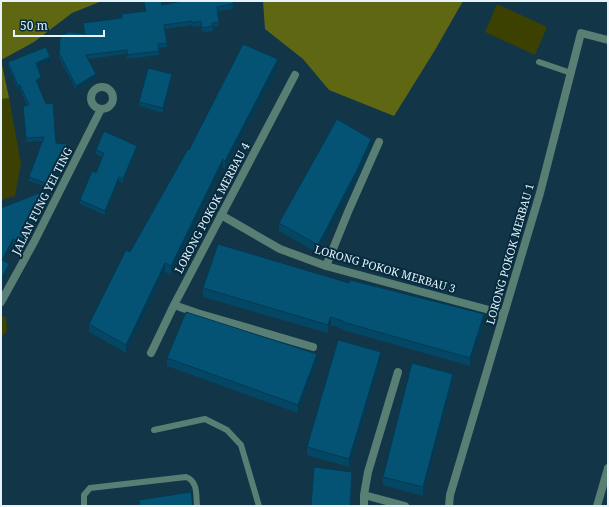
<svg xmlns="http://www.w3.org/2000/svg" width="609" height="507" font-family="'Noto Serif',serif">
<rect width="100%" height="100%" fill="#123648"/>
<path fill="#3c4101" d="M497,4L547,27L535,55L485,32Z
M9,98L21,164L15,196L1,200V99Z
M1,316L6,317L7,331L1,337Z"/>
<path fill="#606712" d="M1,1H102L72,13L34,42L1,60L9,98L1,99Z
M263,1H463L435,50L394,116L329,90L303,59L265,29Z"/>
<g fill="none" stroke-linecap="round" stroke-linejoin="round">
<path stroke="#597f74" stroke-width="6" d="M539,62L571,73
M154,430L205,419L227,430L241,445L259,506
M84,506V495L90,488L186,477C198,481 196,495 197,506"/>
<path stroke="#597f74" stroke-width="8" d="M91 98a11 11 0 1 1 22 0a11 11 0 1 1-22 0Z
M221,215L280,249L326,266L504,314
M326,266L348,212L379,142
M1,302L34,242L101,109
M174,305L197,313L313,347
M151,353L174,305L295,75
M364,495L405,506
M364,506V495L368,472L398,372
M449,506L450,495L540,193L581,33L608,40
M597,506L608,468"/>
</g>
<path fill="#034765" d="M144,1L162,5L233,4V9L218,11L219,26L213,27V31L202,32L201,26L192,27V25L165,29L167,47L159,48V55L127,59V54L88,59L96,78L76,90L59,58V53L84,34L83,23L122,18V14L145,11Z
M8,62H50L37,67L41,82L38,83L56,143L67,149L51,189L29,181V177L42,141L26,142L23,106H27L20,89L18,90L8,66Z
M278,68L225,169L223,167L171,275L165,272L126,353L89,332V324L189,150Z
M172,79L163,113L139,106V102Z
M371,147L358,176L318,253L279,231V223Z
M96,150H137L123,183L119,181L105,215L80,204V200L96,173L102,157L96,154Z
M47,194L20,247L13,244L4,261L9,268L1,283V208Z
M349,283L484,323L470,366L343,330V329L331,325L330,326L328,333L203,297V288Z
M167,358L317,363L298,413L167,366Z
M381,360L349,467L307,455V447Z
M453,382L423,496L383,485V477Z"/>
<path fill="#033a52" d="M50,57V62L36,68V63Z
M278,59V68L225,169V161Z
M96,74V78L76,90V86Z
M172,74V79L163,113V108Z
M41,77V82L36,84V80Z
M20,85V89L18,90V86Z
M371,139V147L358,176L318,253V245Z
M67,144V149L51,189V185Z
M137,146V150L123,183V179Z
M223,159V167L171,275V266Z
M119,177V181L105,215V211Z
M47,190V194L20,247V243Z
M13,239V244L2,264V260Z
M165,263V272L126,353V345Z
M9,264V268L1,283V279Z
M484,314V323L470,366V358Z
M331,317V325L330,326L328,333V325L330,318Z
M381,352V360L349,467V459Z
M317,354V363L298,413V405Z
M453,374V382L423,496V487Z"/>
<path fill="#045375" stroke="#033a52" d="M144,1H161L162,5L183,1H233V4L217,7L219,22L212,23L213,26L202,28L201,21L192,23V21L164,25L167,43L158,44L159,51L127,55V50L86,55L96,74L76,86L59,53L60,39L62,35L69,32L85,34L83,23L122,18V14L146,11Z
M243,44L278,59L225,161L223,159L171,266L165,263L126,345L89,324L126,250L130,252L188,149L189,150Z
M46,47L50,57L36,63L41,77L36,80L46,104L53,103L56,143L67,144L51,185L29,177L44,137L26,138L23,106L29,105L20,85L18,86L8,62Z
M148,68L172,74L163,108L139,102Z
M337,119L371,139L358,168L318,245L279,223Z
M104,131L137,146L123,179L119,177L105,211L80,200L92,171L96,173L104,153L96,150Z
M47,190L20,243L13,239L2,260L9,264L1,279V208Z
M218,244L349,283L350,280L484,314L470,358L343,322V321L331,317L330,318L328,325L203,288Z
M186,312L317,354L298,405L167,358Z
M338,340L381,352L349,459L307,447Z
M412,363L453,374L423,487L383,477Z
M314,467L352,472L350,506H311Z
M191,492L193,506H140L139,500Z"/>
<g text-anchor="middle" stroke-width="4" stroke-linejoin="round" paint-order="stroke">
<g font-size="11" fill="#e6f3fb" stroke="#062b3e">
<text transform="translate(42 201) rotate(-63)" y="4">JALAN FUNG YEI TING</text>
<text transform="translate(212 208) rotate(-62)" y="4">LORONG POKOK MERBAU 4</text>
<text transform="translate(510 254) rotate(-74)" y="4">LORONG POKOK MERBAU 1</text>
<text transform="translate(385 269) rotate(16)" y="4">LORONG POKOK MERBAU 3</text>
</g>
</g>
<rect width="609" height="507" fill="none" stroke="#e6f3fb" stroke-width="4"/>
<path d="M14 30v6h90v-6" fill="none" stroke="#e6f3fb" stroke-width="2"/>
<text x="20" y="30" font-size="12" fill="#e6f3fb" stroke="#062b3e" stroke-width="3" paint-order="stroke">50 m</text>
</svg>
